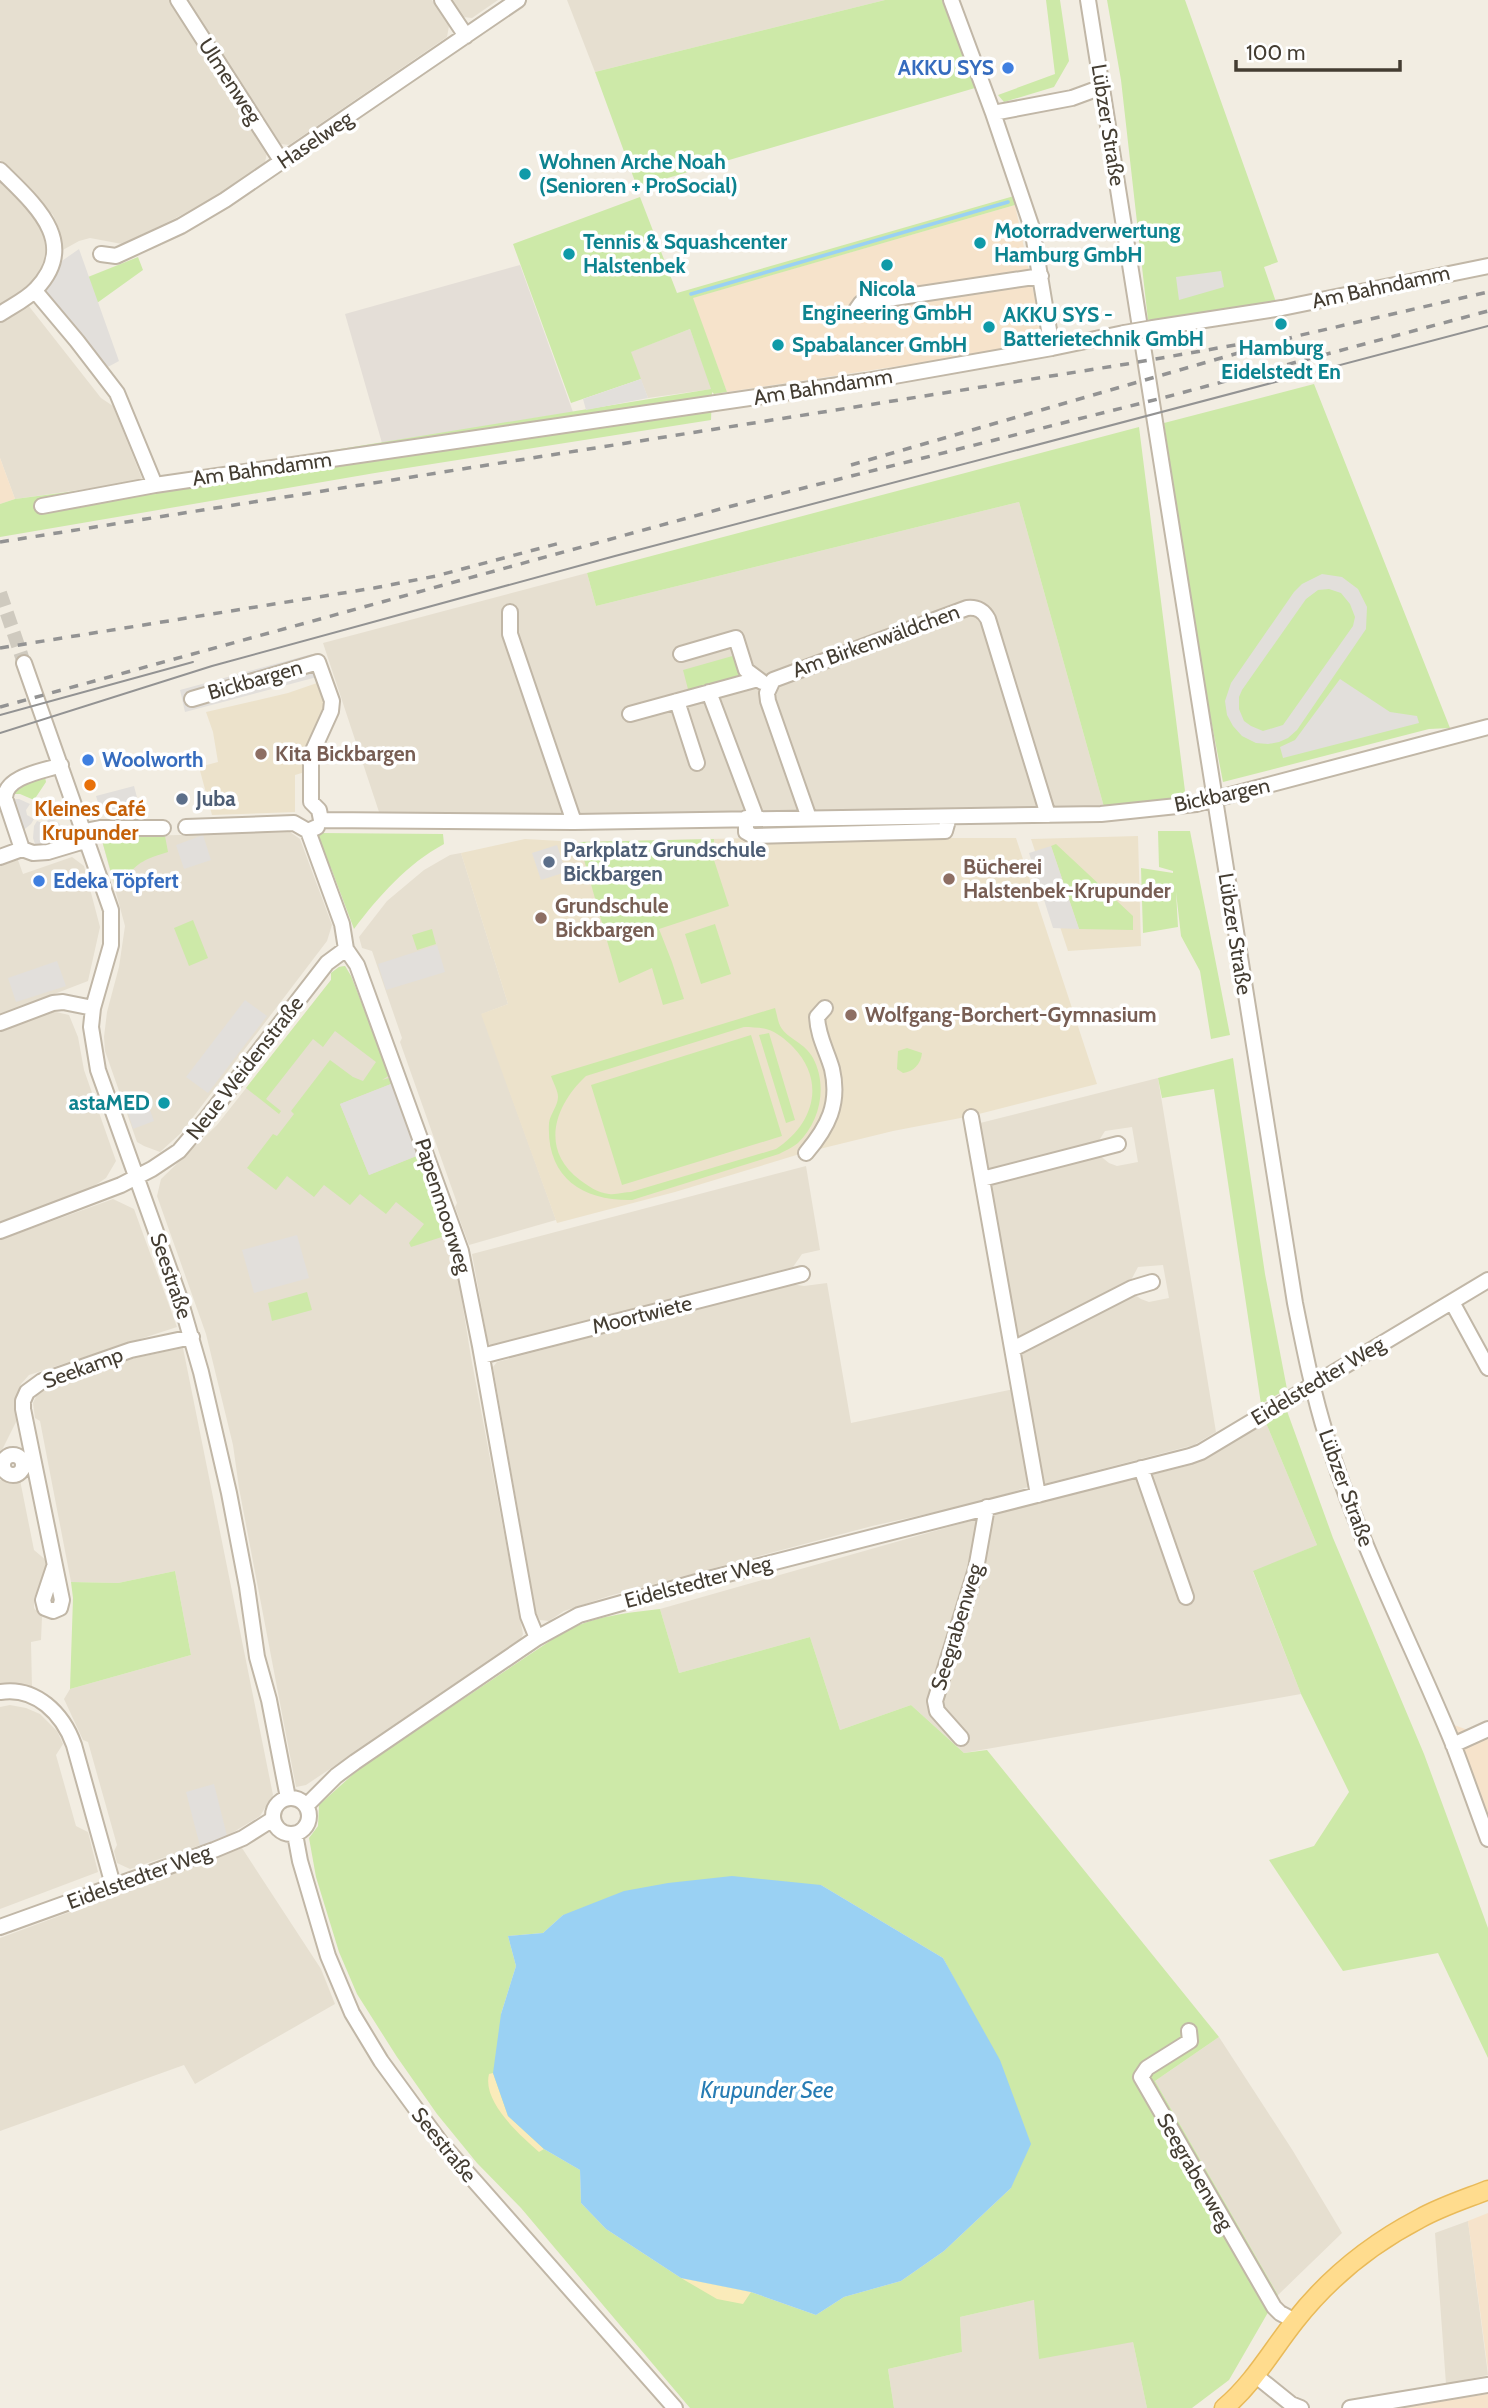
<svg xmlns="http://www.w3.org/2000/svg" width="1488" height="2408" font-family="Cabin,sans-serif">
<rect width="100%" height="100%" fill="#f2ede2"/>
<path fill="#e6dfd0" d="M0,0H169L267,153L265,162L222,193L174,219L122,244L90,238L79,241L61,251L60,231L53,215L0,160Z
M187,0H432L449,26L447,37L289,145L281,144Z
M452,0H498L472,18L463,17Z
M567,0H885L595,72Z
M0,180L30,209L44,230L47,244L46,258L40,272L29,287L0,307Z
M28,305L101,398L113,406L143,481L15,499L0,458V323Z
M690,329L712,389L648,398L630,352Z
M1019,502L1104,807L561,815H380L323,643L587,573L596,606Z
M290,832L300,839L332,925L327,941L181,1133L160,1152L144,1146L137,1142L105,1051L104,1037L107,1012L119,967L125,926L101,837Z
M461,853L508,1004L482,1014L556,1220L469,1245L455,1207L457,1203L400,1042L402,1038L372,951L362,948L359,937L387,901L424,870L450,855Z
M72,857L84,866L100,927L88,981L0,1015V866L18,860L23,874Z
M345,966L351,976L454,1252L471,1357L523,1634L520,1641L415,1712L306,1785L296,1787L239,1488L233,1445L206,1334L157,1196L161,1179L217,1125L331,980V973L339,967Z
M52,1011L69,1015L78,1037L84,1070L116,1161L106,1178L88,1190L0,1222V1032Z
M1158,1078L1216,1432L1194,1445L1040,1485L1020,1356L1025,1347L1132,1293L1141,1299L1149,1302L1169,1298L1163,1265L1138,1267L1129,1284L1024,1339L1016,1336L991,1187L998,1178L1099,1155L1109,1163L1117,1166L1138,1162L1132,1127L1105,1131L1096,1145L988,1172L976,1124Z
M806,1166L820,1250L802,1254L793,1267L493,1347L488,1343L472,1254Z
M113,1199L134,1209L177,1327L29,1375L21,1384L15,1404L17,1420L0,1454V1240Z
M827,1283L851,1423L1014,1389L1028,1487L981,1502L872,1526L609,1596L564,1611L549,1621L540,1620L536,1613L493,1367L497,1362L791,1284L804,1286Z
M183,1348L273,1795L260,1816L227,1836L130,1869L117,1863L114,1851L117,1845L88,1742L83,1740L64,1699L70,1689L191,1655L175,1571L118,1583L71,1582L40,1421L35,1418L33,1403L38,1392L43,1389L135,1358Z
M1266,1423L1317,1545L1253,1572L1301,1694L964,1753L911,1705L840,1730L810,1637L679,1673L660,1609L991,1515L1186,1466L1202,1459Z
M7,1478L20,1480L34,1550L47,1561L46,1571L34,1598V1608L42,1617L41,1640L31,1642L32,1688H0V1480Z
M10,1705L26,1708L40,1714L57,1731L63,1744L56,1755L76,1826L88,1832L98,1872L0,1909V1707Z
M242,1848L321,1969L335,2004L195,2084L184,2065L0,2131V1938Z
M1219,2037L1293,2151L1342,2233L1278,2295L1155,2081Z
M1468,2221L1488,2375L1446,2384L1435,2233Z
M1034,2300L1133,2342L1147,2408H894L888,2369L962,2352L960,2317Z"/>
<path fill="#f6e3cb" d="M1015,205L1042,332V338L1037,345L727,392L692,298Z
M0,458L15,499L0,504Z
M1488,1723V1817L1454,1725L1468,1730Z
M1488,2213V2370L1468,2221Z
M1488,2394V2408H1397Z"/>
<path fill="#e4ded7" d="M520,265L573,412L382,443L345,314Z"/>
<path fill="#ece2cb" d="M317,683L323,701L324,710L306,746L305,772L295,775V812L212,815L199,767L218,762L213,732L206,712L288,693Z
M1138,836L1141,946L1068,951L1031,839Z
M753,838H1016L1097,1084L971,1116L893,1131L803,1153L675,1192L557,1223L481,1014L508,1004L461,853L525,839L579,842Z"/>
<path fill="#cde9a8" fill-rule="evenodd" d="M885,0H942L975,88L637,187L595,72Z
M1046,0H1060L1069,61L1054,87L1004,102L998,95L1055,74Z
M1107,0H1185L1278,262L1264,267L1276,302L1148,320L1121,80Z
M1014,196L1015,205L693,298L727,392L714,394L712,392L711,420L375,473L0,537V504L15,499L106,487L711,389L690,329L631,352L641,379L571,403L513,244L640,197L677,293Z
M138,257L143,270L97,303L88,277Z
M1314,384L1450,728L1429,729L1223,782L1194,632L1164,423Z
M1139,427L1186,799L1104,807L1019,502L596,606L587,573Z
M736,655L743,678L689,693L683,670Z
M45,777L46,782L34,800L20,794H13L22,784Z
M1158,831H1190L1230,1035L1211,1039L1200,971L1181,936L1176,892L1178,927L1143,933L1141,868L1173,873V871L1159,867Z
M319,833L443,834L444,844C407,864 379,896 354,929L331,868L325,863L317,837Z
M103,834L165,836L168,852C137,861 136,865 116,890L101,837Z
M714,839V860L729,906L659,929L672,962L684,999L663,1005L652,968L619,983L579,842Z
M1056,844L1133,916V930L1079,929L1051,846Z
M193,920L208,958L189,966L174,928Z
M715,924L731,974L701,984L685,934Z
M432,929L436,944L417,950L412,935Z
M345,966L351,976L390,1075L382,1080L389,1078L391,1084L340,1104L369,1175L419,1155L448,1235L411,1247L409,1243L424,1224L396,1202L386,1214L360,1194L350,1205L324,1185L314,1197L287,1176L276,1190L247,1168L273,1134L277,1136L294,1114L291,1111L330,1060L353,1077L363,1081L376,1062L335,1031L323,1047L313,1039L266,1099L281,1111L279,1114L246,1088L331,980V973L339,967Z
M775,1008C777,1014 778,1024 782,1029C790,1040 805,1043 813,1058C828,1086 820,1122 798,1143C793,1147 785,1151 779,1154L632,1200C582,1201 546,1177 549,1123C550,1114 558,1106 558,1097C558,1091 553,1082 551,1076ZM744,1027C751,1028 759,1027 766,1029C777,1032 786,1040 793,1047C827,1082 813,1125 776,1149L631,1192C625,1192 616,1195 609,1194C598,1193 588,1186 580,1180C539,1149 555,1105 586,1076Z
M769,1033L795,1120L786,1123L759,1035Z
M751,1035L782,1136L622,1185L591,1085Z
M907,1048L922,1053C921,1064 913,1072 903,1073L897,1069L898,1051Z
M1233,1058L1265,1274L1287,1389L1261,1404L1214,1089L1162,1098L1158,1078Z
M307,1292L312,1310L272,1321L268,1303Z
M1287,1411L1333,1538L1424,1754L1488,1928V2058L1438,1953L1343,1971L1269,1860L1314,1846L1349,1792L1301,1694L1253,1571L1317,1545L1266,1423Z
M175,1571L191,1655L70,1689L73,1598L71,1582L118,1583Z
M660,1609L679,1673L810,1637L840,1730L911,1705L964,1753L987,1750L1219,2037L1155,2081L1278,2295L1229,2380L1192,2408H1147L1133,2342L1039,2359L1034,2300L960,2317L962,2352L888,2369L894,2408H690L521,2208L477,2163L437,2114L397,2057L357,1994L339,1952L316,1877L309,1838L318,1826L319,1805L360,1768L565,1631C596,1616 626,1613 660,1609ZM821,1885L943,1958L966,2001L1011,2188L944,2251L901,2281L844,2297L816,2315L751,2292L681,2278L606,2229L581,2203L580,2170L544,2149L501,2014L516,1966L508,1936L543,1933L563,1915Z"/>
<path fill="#faebba" d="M493,2073L508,2116L544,2149L539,2152C520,2135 482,2102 489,2074Z
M681,2278L751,2292L743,2304L717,2299Z"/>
<path fill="#e2dfdb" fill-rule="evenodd" d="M79,249L119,361L104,369L43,293L53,280L59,263Z
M1221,271L1224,287L1179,300L1176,277Z
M641,379L648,398L586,410L583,399Z
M1322,574L1342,577L1358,589L1367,607L1366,629L1297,730L1288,738L1279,742L1268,744L1256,743L1242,736L1233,726L1227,715L1225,701L1231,683L1294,592L1302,584ZM1329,589L1341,593L1350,604L1355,617L1353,626L1283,725L1263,731L1251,726L1244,721L1239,709V697L1242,690L1306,599L1318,590Z
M312,654L317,677L185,712L180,690Z
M1340,679L1390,712L1417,716L1419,723L1283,758L1280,747L1295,740Z
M134,786L139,805L102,815L96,796Z
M11,799H19L30,804L26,810L27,815L34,819L31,824L21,832Z
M49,817L59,823L65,837L36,847L33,838L34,826L37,821L46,824Z
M203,835L211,860L184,869L176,845Z
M557,845L566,872L541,880L532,853Z
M1051,846L1079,929L1053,928L1029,853Z
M437,945L445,972L386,990L378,964Z
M57,961L66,986L16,1002L8,978Z
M245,1000L267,1016L208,1093L186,1077Z
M391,1084L419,1155L369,1175L340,1104Z
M146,1099L154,1121L133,1129L126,1106Z
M297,1235L309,1278L254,1293L242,1250Z
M214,1784L227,1836L200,1846L186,1792Z"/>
<path fill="#9ad1f3" d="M732,1876L821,1885L943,1958L1000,2060L1031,2144L1011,2188L944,2251L901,2281L844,2297L816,2315L751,2292L681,2278L606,2229L581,2203L580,2170L544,2149L508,2116L493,2073L501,2014L516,1966L508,1936L543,1933L563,1915L624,1891L668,1883Z"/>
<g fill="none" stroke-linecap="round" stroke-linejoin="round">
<path stroke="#9ad1f3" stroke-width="3.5" d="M691,294L1008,202"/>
<path stroke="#cfcabf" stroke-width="14" stroke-dasharray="14 7" stroke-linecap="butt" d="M0,593L24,663"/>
<g stroke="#c1b7a7" stroke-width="18">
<path id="minor" d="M178,0L282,162
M442,0L466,36
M951,0L993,113
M1088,0L1295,1303C1304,1348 1313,1394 1327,1438C1359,1544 1411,1642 1453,1744C1465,1775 1476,1807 1488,1839
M0,170C33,203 81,242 36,289C27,299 12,306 0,314
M101,254L116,256L181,226L225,200L518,0
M35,291L77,341L117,393L155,485
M854,313L861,303L1041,276
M1153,328L1282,308L1488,266
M1052,348L1032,228L993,113L1072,98L1102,87
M42,506L155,485L866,381L1052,348L1124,333
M510,612V634L574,822
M681,654L736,638L746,670L762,682
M24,663L111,910V945L93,1008L91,1027L98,1070L179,1296L201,1372L229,1493L247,1587L257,1657L269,1700L288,1798
M709,692L756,817
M192,699L318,662L332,701L331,711L311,755V802L319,810L321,820
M677,701L697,763
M630,714L758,679
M746,818V832L753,836L945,831L949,817
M809,818L768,701L767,693L773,680L967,608C977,607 983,610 988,619L1048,815
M321,820L574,822L1101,814L1196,804L1488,727
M186,827L294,823L308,831L317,827
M85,831L100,828H163
M308,831L342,924L346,949L357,965L461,1251L480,1346L528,1616L537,1638
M22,849L5,798C5,776 44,771 61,765
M0,857L22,849L33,853L48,852L88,840
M0,1023L53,1003L63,1002L93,1008
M971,1117L1038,1495
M806,1153C828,1127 840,1104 832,1069C827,1051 818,1037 817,1017L825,1008
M982,1179L1118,1144
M0,1231L121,1185L152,1169L179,1151L207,1118L327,963L346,949
M1452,1302L1488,1368
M1013,1349L1132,1288L1152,1282
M482,1356L802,1274
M3 1465a10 10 0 1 1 20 0a10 10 0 1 1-20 0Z
M1141,1468L1186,1597
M54,1567L43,1600L45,1608L53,1611L60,1608L62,1600L23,1409V1401L27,1392L42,1381L131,1350L192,1337
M0,1692C36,1686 63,1714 74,1745L113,1885
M961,1738L937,1711L935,1701L976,1569L987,1507
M1453,1745L1488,1729
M273 1816a18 18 0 1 1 36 0a18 18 0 1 1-36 0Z
M306,1806L336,1776L355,1762L537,1638L579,1615L700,1581L1190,1456L1201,1452L1488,1280
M295,1834L300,1861L328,1956L352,2013L381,2061L441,2143L675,2408
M0,1927L214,1850L243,1838L273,1819
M1189,2031L1190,2041L1147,2068L1141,2077L1274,2307L1280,2313L1295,2321
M1255,2375L1291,2404L1301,2408
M1350,2408L1488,2385"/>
</g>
<g stroke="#e9ba59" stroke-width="21">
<path id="major" d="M1224,2408C1253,2384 1272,2350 1295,2321C1328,2279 1371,2244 1419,2219C1440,2207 1465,2199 1488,2190"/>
</g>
<use href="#minor" stroke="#fff" stroke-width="14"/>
<use href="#major" stroke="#ffdc8e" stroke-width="18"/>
<path stroke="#939393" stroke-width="2" d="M0,715L193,662
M0,733L212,666L615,556L1488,326"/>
<path stroke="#939393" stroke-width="3.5" stroke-dasharray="9 9" stroke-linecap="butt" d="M851,465L1297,336L1488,292
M0,542L1127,364L1241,344
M0,648L374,588L436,576L560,543
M0,707L720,509L1166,397L1488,311"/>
<g stroke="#c1b7a7" stroke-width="18" stroke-linecap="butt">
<path id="minor-bridge" d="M1124,333L1153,328"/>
</g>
<use href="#minor-bridge" stroke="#fff" stroke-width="14"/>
</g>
<g fill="#3f7fe0" stroke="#fff" stroke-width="2.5">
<circle cx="1008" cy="68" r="7"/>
<circle cx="88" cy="760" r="7"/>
<circle cx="39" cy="881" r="7"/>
</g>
<g fill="#0f9aa8" stroke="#fff" stroke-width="2.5">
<circle cx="525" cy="174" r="7"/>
<circle cx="980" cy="243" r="7"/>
<circle cx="569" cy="254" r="7"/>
<circle cx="887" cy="265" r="7"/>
<circle cx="1281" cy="324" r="7"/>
<circle cx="989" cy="327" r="7"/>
<circle cx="778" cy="345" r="7"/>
<circle cx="164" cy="1103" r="7"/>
</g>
<g fill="#8d6e63" stroke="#fff" stroke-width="2.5">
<circle cx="261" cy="754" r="7"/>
<circle cx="949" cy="879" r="7"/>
<circle cx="541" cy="918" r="7"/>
<circle cx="851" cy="1015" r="7"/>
</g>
<circle fill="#e8710a" stroke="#fff" stroke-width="2.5" cx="90" cy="785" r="7"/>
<g fill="#5c6f8a" stroke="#fff" stroke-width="2.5">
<circle cx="182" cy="799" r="7"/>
<circle cx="549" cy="862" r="7"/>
</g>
<g text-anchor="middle" stroke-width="7" stroke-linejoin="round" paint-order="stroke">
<g font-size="21" font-weight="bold" fill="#366cbe" stroke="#fff" text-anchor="start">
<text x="994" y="75" text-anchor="end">AKKU SYS</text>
<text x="102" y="767">Woolworth</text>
<text x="53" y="888">Edeka Töpfert</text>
</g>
<g font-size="21" fill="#443d32" stroke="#fff">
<text transform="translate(230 81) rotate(57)" y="7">Ulmenweg</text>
<text transform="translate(1108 125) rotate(81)" y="7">Lübzer Straße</text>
<text transform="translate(315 140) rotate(-34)" y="7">Haselweg</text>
<text transform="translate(1381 287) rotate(-12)" y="7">Am Bahndamm</text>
<text transform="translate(823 387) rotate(-9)" y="7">Am Bahndamm</text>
<text transform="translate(262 469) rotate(-8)" y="7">Am Bahndamm</text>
<text transform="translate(876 641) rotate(-20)" y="7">Am Birkenwäldchen</text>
<text transform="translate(255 680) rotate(-16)" y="7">Bickbargen</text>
<text transform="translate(1222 795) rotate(-12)" y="7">Bickbargen</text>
<text transform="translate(1235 934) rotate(81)" y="7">Lübzer Straße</text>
<text transform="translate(245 1068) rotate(-52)" y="7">Neue Weidenstraße</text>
<text transform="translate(443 1206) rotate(72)" y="7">Papenmoorweg</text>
<text transform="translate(171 1276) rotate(71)" y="7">Seestraße</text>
<text transform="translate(642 1315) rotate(-14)" y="7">Moortwiete</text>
<text transform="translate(83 1368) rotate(-20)" y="7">Seekamp</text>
<text transform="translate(1318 1381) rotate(-31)" y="7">Eidelstedter Weg</text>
<text transform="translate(1346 1488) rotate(70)" y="7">Lübzer Straße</text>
<text transform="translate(698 1582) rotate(-15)" y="7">Eidelstedter Weg</text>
<text transform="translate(957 1627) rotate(-73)" y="7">Seegrabenweg</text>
<text transform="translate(139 1877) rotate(-20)" y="7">Eidelstedter Weg</text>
<text transform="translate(444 2145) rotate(51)" y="7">Seestraße</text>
<text transform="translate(1195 2172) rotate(60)" y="7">Seegrabenweg</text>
</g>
<g font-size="21" font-weight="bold" fill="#0d838f" stroke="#fff" text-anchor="start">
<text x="539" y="169">Wohnen Arche Noah<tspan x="539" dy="24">(Senioren + ProSocial)</tspan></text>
<text x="994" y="238">Motorradverwertung<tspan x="994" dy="24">Hamburg GmbH</tspan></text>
<text x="583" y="249">Tennis &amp; Squashcenter<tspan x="583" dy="24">Halstenbek</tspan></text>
<text x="887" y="296" text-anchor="middle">Nicola<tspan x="887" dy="24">Engineering GmbH</tspan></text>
<text x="1003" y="322">AKKU SYS -<tspan x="1003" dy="24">Batterietechnik GmbH</tspan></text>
<text x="792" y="352">Spabalancer GmbH</text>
<text x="1281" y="355" text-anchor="middle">Hamburg<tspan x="1281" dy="24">Eidelstedt En</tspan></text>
<text x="150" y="1110" text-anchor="end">astaMED</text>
</g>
<g font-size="21" font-weight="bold" fill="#785e54" stroke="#fff" text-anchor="start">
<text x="275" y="761">Kita Bickbargen</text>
<text x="963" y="874">Bücherei<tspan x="963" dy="24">Halstenbek-Krupunder</tspan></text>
<text x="555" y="913">Grundschule<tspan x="555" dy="24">Bickbargen</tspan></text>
<text x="865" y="1022">Wolfgang-Borchert-Gymnasium</text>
</g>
<g font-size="21" font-weight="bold" fill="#4e5e75" stroke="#fff" text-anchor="start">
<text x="196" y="806">Juba</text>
<text x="563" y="857">Parkplatz Grundschule<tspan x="563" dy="24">Bickbargen</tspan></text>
</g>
<g font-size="21" font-weight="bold" fill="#c56008" stroke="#fff">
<text x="90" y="816">Kleines Café<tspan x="90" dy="24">Krupunder</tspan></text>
</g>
<g font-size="23" font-style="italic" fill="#277cb4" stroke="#fff">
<text x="767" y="2098">Krupunder See</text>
</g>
</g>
<path d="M1236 60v10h164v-10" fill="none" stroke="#443d32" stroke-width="3.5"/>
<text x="1246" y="60" font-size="21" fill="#443d32" stroke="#ffffff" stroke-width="5" paint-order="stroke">100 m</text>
</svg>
